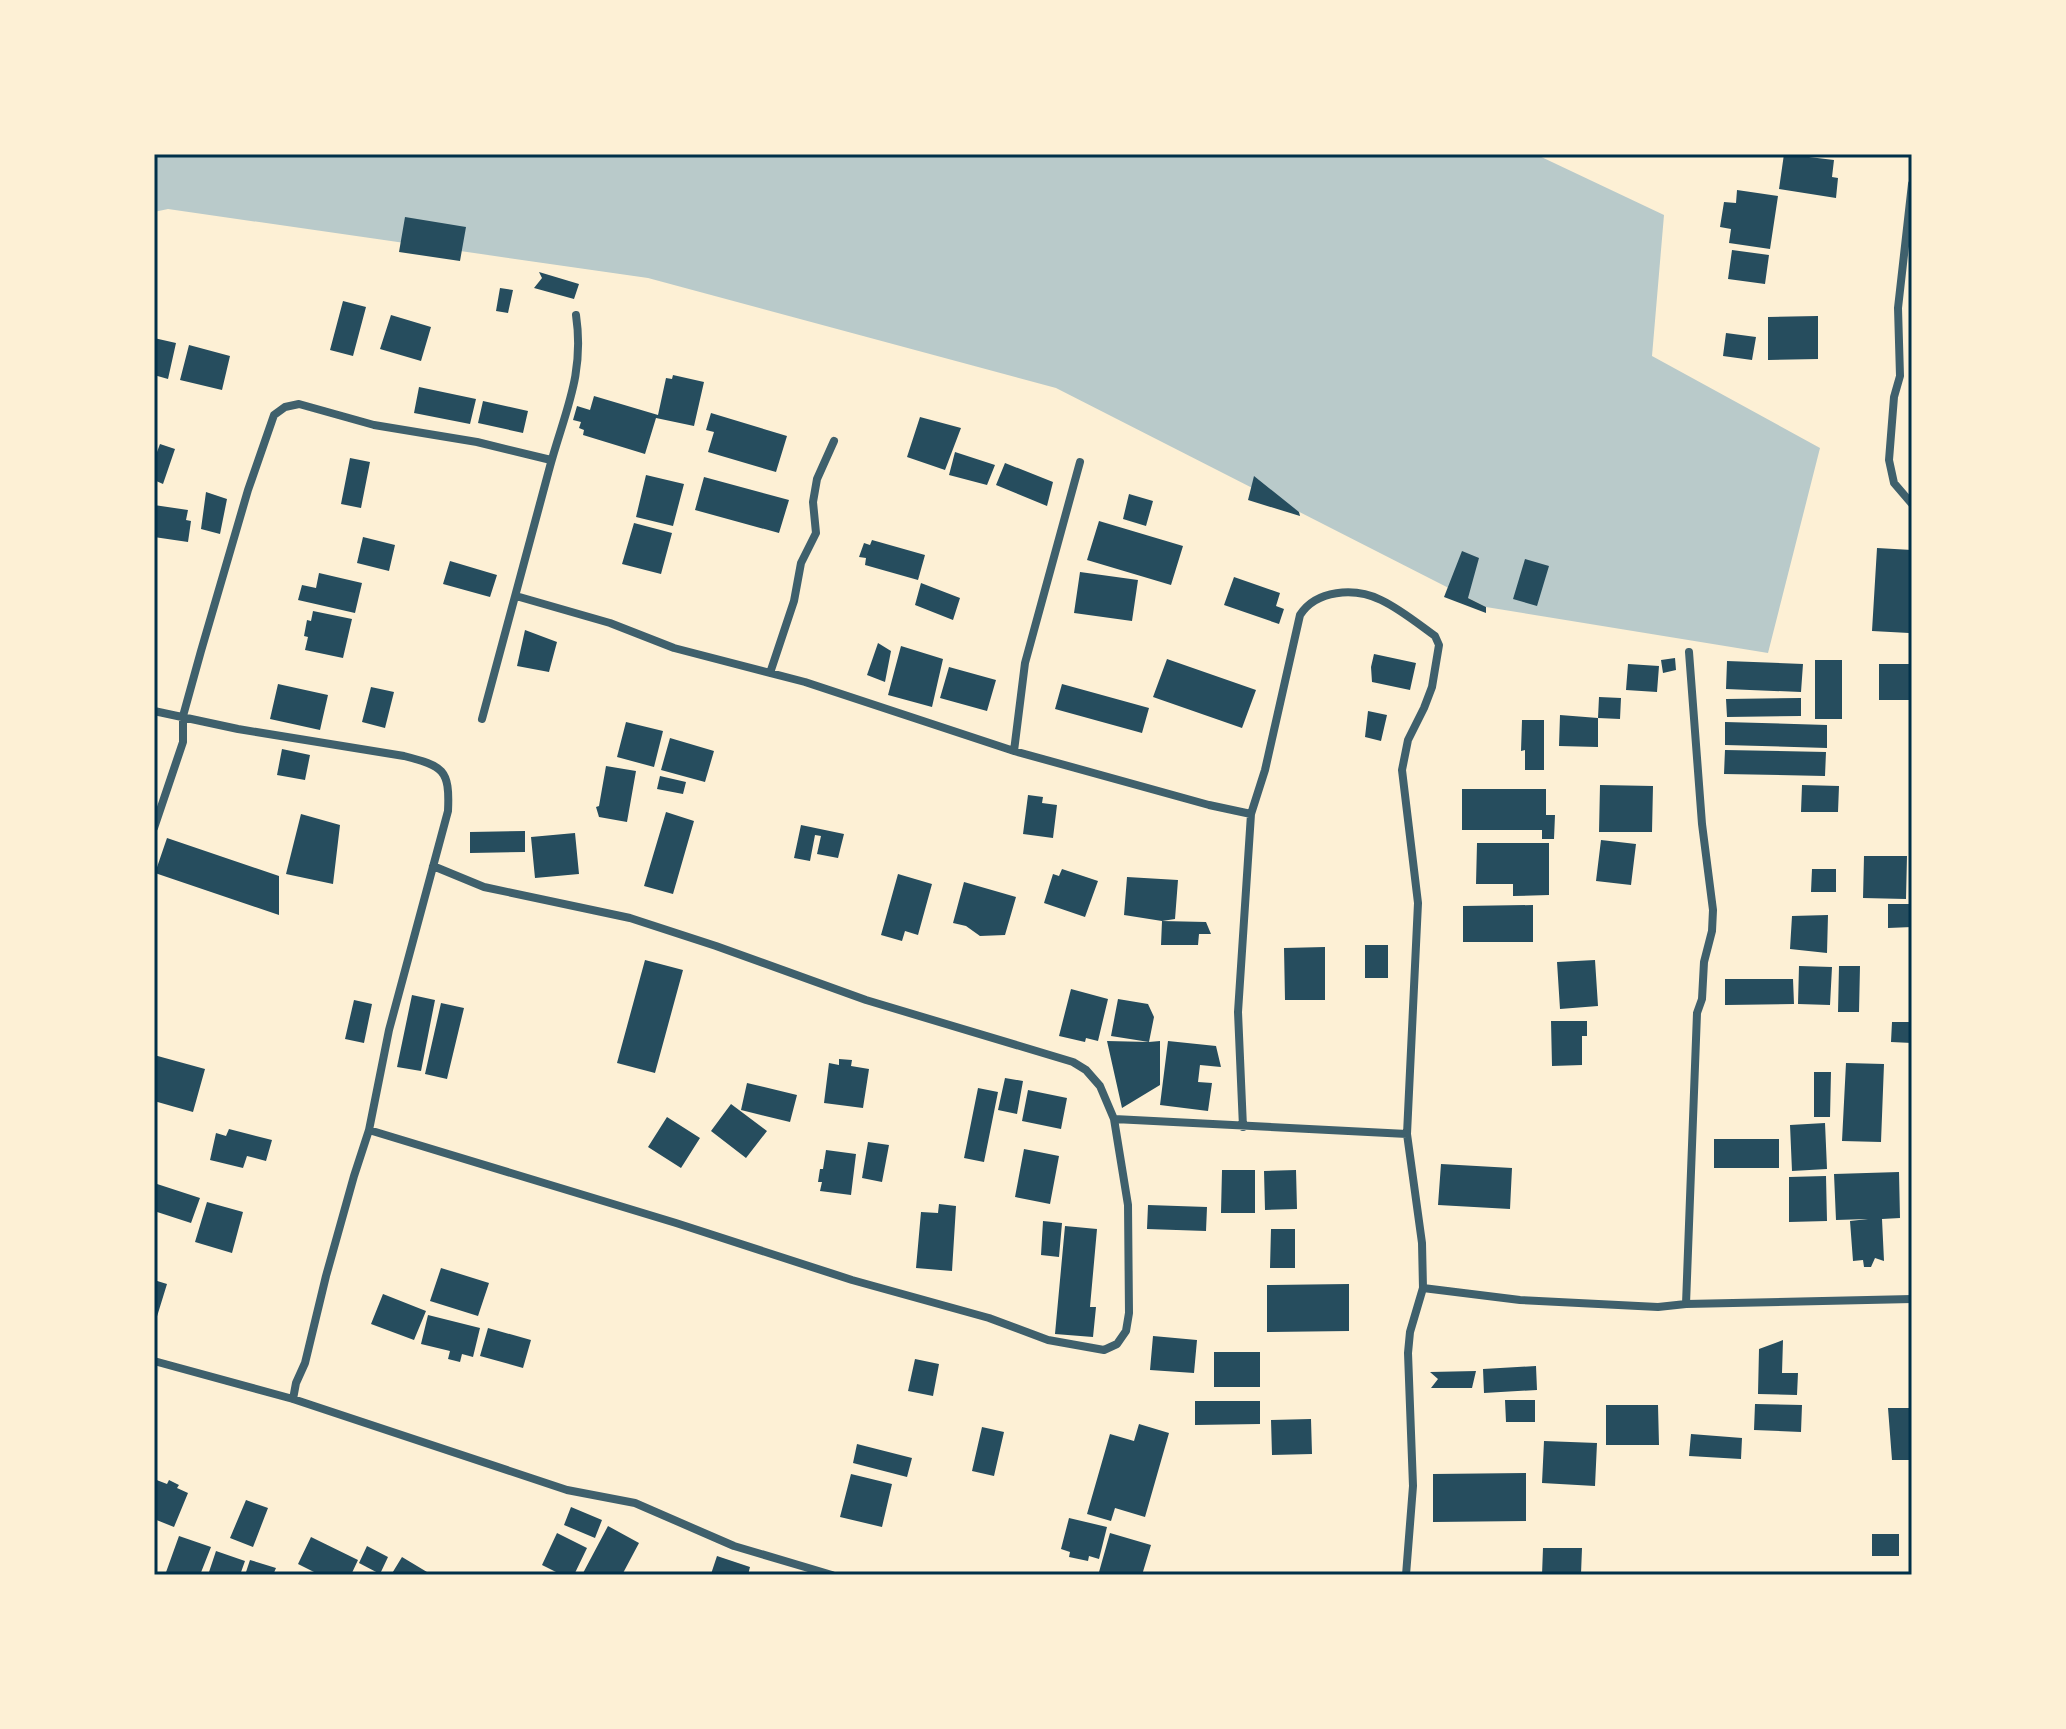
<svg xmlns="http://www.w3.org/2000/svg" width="2066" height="1729" font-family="'Sofia Sans Condensed',sans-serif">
<rect width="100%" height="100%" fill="#fdf0d5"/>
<path fill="#b9caca" d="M154,154H1535L1664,215L1652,356L1820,448L1768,653L1486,607L1056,388L648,278L168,209L154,212Z"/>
<path fill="#264d5e" d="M1784,154L1834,160L1832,177L1838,178L1836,198L1779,189Z
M1737,190L1778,196L1770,249L1729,243L1731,229L1720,227L1724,202L1736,203Z
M405,217L466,227L460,261L399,252Z
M1732,250L1769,255L1765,284L1728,279Z
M539,272L579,284L574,299L534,288L542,278Z
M500,288L513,290L508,313L496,311Z
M343,301L366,307L353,356L330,350Z
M391,315L431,327L421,361L380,349Z
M1818,316V359L1768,360V317Z
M1726,333L1756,337L1752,360L1723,356Z
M154,338L176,343L168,379L154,375Z
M189,345L230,356L222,390L180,380Z
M673,375L704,382L694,426L656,418L645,454L583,435L584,430L579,428L581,422L573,420L577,406L590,410L594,396L658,415L666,378L672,379Z
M419,387L476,399L470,424L414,413Z
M483,401L528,411L523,433L478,423Z
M711,413L787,436L776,472L708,452L714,432L706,430Z
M920,417L961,428L945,470L907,457Z
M160,444L175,449L163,484L154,480V460Z
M955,452L995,465L987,485L949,475Z
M350,458L370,462L361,508L341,504Z
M1005,463L1053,482L1047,506L996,485Z
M646,475L684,484L673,526L636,517Z
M1254,476L1299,512L1300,516L1248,500Z
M704,477L789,500L779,533L695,510Z
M206,492L227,499L220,534L201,529Z
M1129,494L1153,501L1146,526L1123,519Z
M154,505L188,510L186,520L191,521L188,542L154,537Z
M1099,521L1183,546L1171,585L1087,560Z
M634,523L672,533L661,574L622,564Z
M363,537L395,545L389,571L357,563Z
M872,540L925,555L918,580L865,565L866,558L859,557L864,543L870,545Z
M1877,548L1912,550L1909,633L1872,631Z
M1462,551L1479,558L1468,598L1486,607V613L1444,597Z
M1525,559L1549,566L1537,606L1513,599Z
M450,561L497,575L490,597L443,584Z
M1080,572L1138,580L1132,621L1074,613Z
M319,573L362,583L355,613L298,600L302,585L316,588Z
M1234,577L1280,593L1276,606L1284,609L1279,624L1224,605Z
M921,583L960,598L953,620L915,605Z
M313,611L352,619L343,658L305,650L308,637L304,636L307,620L311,621Z
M525,630L557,642L549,672L517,666Z
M878,643L891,651L885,682L867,675Z
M901,646L943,659L932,707L888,695Z
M1374,654L1416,663L1410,690L1372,682L1371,667Z
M1675,658L1676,670L1663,673L1661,660Z
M1167,659L1256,690L1242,728L1153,697Z
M1815,660H1842V719H1815Z
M1727,661L1803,664L1801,692L1726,689Z
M1628,664L1659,666L1657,692L1626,690Z
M1879,664H1912V700H1879Z
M949,667L996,680L987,711L940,698Z
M278,684L328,695L320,730L270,719Z
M1062,684L1149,708L1142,733L1055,709Z
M371,687L394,692L385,728L362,722Z
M1599,697L1621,698L1620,719L1598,718Z
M1801,698V716L1727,717L1726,699Z
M1368,711L1387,715L1381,741L1365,737Z
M1560,715L1598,718V747L1559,746Z
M1522,720H1544V770H1525V750L1521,751Z
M626,722L663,731L654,767L617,757Z
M1725,722L1827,725V748L1725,745Z
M670,738L714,751L705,782L661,770Z
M282,749L310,755L305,780L277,775Z
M1725,750L1826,752L1825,776L1724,774Z
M606,766L636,771L627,822L599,817L596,807L599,806Z
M660,776L686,782L683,794L657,789Z
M1600,785L1653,786L1652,832H1599Z
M1802,785L1839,786L1838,812H1801Z
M1462,789H1546V815H1555L1554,839H1542V830H1462Z
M1028,795L1043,797L1042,803L1057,805L1053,838L1023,834Z
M666,812L694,821L673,894L644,886Z
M301,814L340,825L333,884L286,874Z
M801,825L844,834L838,858L817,854L821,836L815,835L810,861L794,858Z
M525,831V852L470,853V832Z
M575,833L579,874L535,878L531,837Z
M167,838L279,876V915L155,873Z
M1601,840L1636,844L1631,885L1596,881Z
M1477,843H1549V895L1513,896V884H1476Z
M1864,856H1907L1906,899L1863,898Z
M1062,869L1098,881L1085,917L1044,903L1053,874L1059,876Z
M1812,869H1836V892H1811Z
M898,874L932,884L918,935L905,931L902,941L881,935Z
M1127,877L1178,880L1175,919L1162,921L1124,915Z
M964,882L1016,897L1005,935L980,936L966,926L953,923Z
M1888,904H1912V927L1888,928Z
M1533,905V942H1463V906Z
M1828,915L1827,953L1790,949L1792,916Z
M1162,921L1206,922L1211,934H1199L1198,945H1161Z
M1365,945H1388V978H1365Z
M1325,947V1000H1285L1284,948Z
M645,960L683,970L655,1073L617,1063Z
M1595,960L1598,1006L1560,1009L1557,962Z
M1799,966L1832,967L1830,1005L1798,1004Z
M1839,966H1860L1859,1012H1838Z
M1725,979H1793L1794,1004L1725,1005Z
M1071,989L1108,999L1098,1041L1086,1038L1085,1042L1059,1036Z
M412,995L435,1000L421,1071L397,1067Z
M1118,999L1148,1004L1154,1017L1149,1042L1160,1041V1085L1122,1108L1107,1041L1149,1042L1111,1036Z
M354,1000L372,1004L364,1043L345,1039Z
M441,1003L464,1008L447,1079L425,1074Z
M1551,1021H1587V1036H1582V1065L1552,1066Z
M1892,1022H1912V1043L1891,1042Z
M1168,1041L1216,1046L1221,1067L1200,1065L1198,1082L1212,1083L1208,1111L1160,1105Z
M154,1055L205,1069L193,1112L154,1101Z
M839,1059L852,1060L851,1066L869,1069L863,1108L824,1103L829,1063L839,1065Z
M1846,1063L1884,1064L1881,1142L1842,1141Z
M1814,1072H1831L1830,1117H1814Z
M1005,1078L1023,1081L1017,1114L998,1110Z
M747,1083L797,1095L790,1122L741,1110Z
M978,1088L998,1092L984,1162L964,1158Z
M1028,1090L1067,1098L1061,1129L1022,1121Z
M731,1104L767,1131L746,1158L711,1131Z
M667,1117L700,1138L681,1168L648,1147Z
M1825,1123L1827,1169L1792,1171L1790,1125Z
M229,1129L272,1140L266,1161L247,1156L243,1168L210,1160L216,1133L226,1136Z
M1714,1139H1779V1168H1714Z
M868,1142L889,1145L882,1182L862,1178Z
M1024,1149L1059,1156L1050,1204L1015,1197Z
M826,1150L856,1154L851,1195L820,1191L822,1182H818L820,1169H823Z
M1441,1164L1512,1168L1510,1209L1438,1205Z
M1222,1170H1255V1213H1221Z
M1296,1170L1297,1209L1265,1210L1264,1171Z
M1899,1172L1900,1218L1882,1219L1884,1261L1875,1258L1871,1267H1864L1863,1260L1853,1261L1850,1221L1868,1219L1836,1220L1834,1174Z
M1826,1176L1827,1221L1789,1222V1177Z
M154,1183L200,1198L191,1223L154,1211Z
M207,1202L243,1212L232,1253L195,1242Z
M939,1204L956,1206L952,1271L916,1268L921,1212L938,1213Z
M1148,1205L1207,1207L1206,1231L1147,1229Z
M1043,1221L1062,1223L1059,1257L1041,1255Z
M1065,1226L1097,1229L1090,1307H1096L1093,1337L1055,1334Z
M1271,1229H1295V1268H1270Z
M441,1268L489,1283L478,1316L430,1301Z
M154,1280L167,1284L155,1323H154Z
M1349,1284V1331L1267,1332V1285Z
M383,1294L426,1311L414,1340L371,1324Z
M428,1315L480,1328L473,1357L462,1354L460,1362L448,1359L450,1351L421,1344Z
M488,1328L531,1340L523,1368L480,1356Z
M1153,1336L1197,1340L1194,1373L1150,1370Z
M1783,1340L1782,1373H1798L1797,1395L1758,1394L1759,1349Z
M1214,1352H1260V1387H1214Z
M915,1359L939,1364L933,1396L908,1391Z
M1536,1366L1537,1390L1484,1393L1483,1369Z
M1476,1371L1472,1388H1431L1438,1379L1430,1372Z
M1505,1400H1535V1422H1506Z
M1195,1401H1260V1424L1195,1425Z
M1755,1404L1802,1405L1801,1432L1754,1430Z
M1606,1405H1658L1659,1445H1606Z
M1888,1408H1912V1460H1892Z
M1311,1419L1312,1454L1272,1455L1271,1420Z
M1139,1424L1169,1433L1145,1517L1115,1508L1111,1521L1087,1514L1110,1434L1134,1441Z
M982,1427L1004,1432L994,1476L972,1471Z
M1691,1434L1742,1438L1741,1459L1689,1456Z
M1544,1441L1597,1443L1595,1486L1542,1483Z
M857,1444L912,1458L907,1477L853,1463Z
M1526,1473V1521L1433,1522V1474Z
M851,1474L892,1484L882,1527L840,1517Z
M154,1479L167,1484L169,1480L179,1485L177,1488L188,1493L174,1527L154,1519Z
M246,1500L268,1508L253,1547L230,1538Z
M571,1507L602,1520L595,1538L564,1525Z
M1069,1518L1107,1527L1099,1559L1089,1556L1088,1561L1069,1557L1070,1552L1061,1549Z
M608,1526L639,1543L622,1575H582Z
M557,1533L587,1548L574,1575H562L542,1565Z
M1110,1533L1151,1545L1142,1575H1110L1099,1572Z
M1872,1534H1899V1556H1872Z
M179,1536L211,1547L200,1575H165Z
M311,1537L358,1560L351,1575H320L298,1564Z
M367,1546L388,1557L380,1574L359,1563Z
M1543,1548H1582L1581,1574L1542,1575Z
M216,1551L245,1561L240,1575H208Z
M717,1556L750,1567L748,1575L711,1574Z
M402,1557L432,1575H391Z
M250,1560L276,1568L273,1575H245Z"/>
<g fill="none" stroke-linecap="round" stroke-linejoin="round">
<path stroke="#3f606c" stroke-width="8" d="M1912,184L1898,308L1900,376L1894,397L1889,460L1894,483L1912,504
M516,596L610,623L674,648L805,682L1014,751L1209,805L1251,814L1238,1012L1243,1127
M770,673L794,601L801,563L816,533L813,502L817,479L834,441
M154,711L238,729L404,756C443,766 450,769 448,811L389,1030L369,1130L354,1176L326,1276L305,1363L296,1383L293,1399
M482,719C505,636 527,553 549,470C564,413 585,376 576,315
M1014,751L1025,663L1080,462
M1251,814L1265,770L1300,615C1316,590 1354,587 1381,600C1400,609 1417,623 1435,636L1439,645L1432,687L1424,708L1408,740L1402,770L1418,903L1407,1134L1422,1243L1423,1288L1410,1332L1408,1353L1413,1486L1406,1575
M154,828L183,742V716L201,651L248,490L274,415L285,407L299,404L374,425L477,442L551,460
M1114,1119L1407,1134
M369,1130L676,1223L852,1280L989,1318L1048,1340L1104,1350L1117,1344L1126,1331L1129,1313L1128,1205L1114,1119L1100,1086L1086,1070L1073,1062L866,1000L716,946L630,918L484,887L433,866
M1423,1288L1520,1300L1658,1307L1686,1304L1912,1299
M1686,1304L1697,1013L1702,999L1704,962L1712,931L1713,910L1702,824L1689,652
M154,1361L293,1399L567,1490L635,1503L734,1546L832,1575"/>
</g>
<rect width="2066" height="1729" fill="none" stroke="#fdf0d5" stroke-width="312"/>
<rect x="156" y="156" width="1754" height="1417" fill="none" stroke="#003049" stroke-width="3"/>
</svg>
